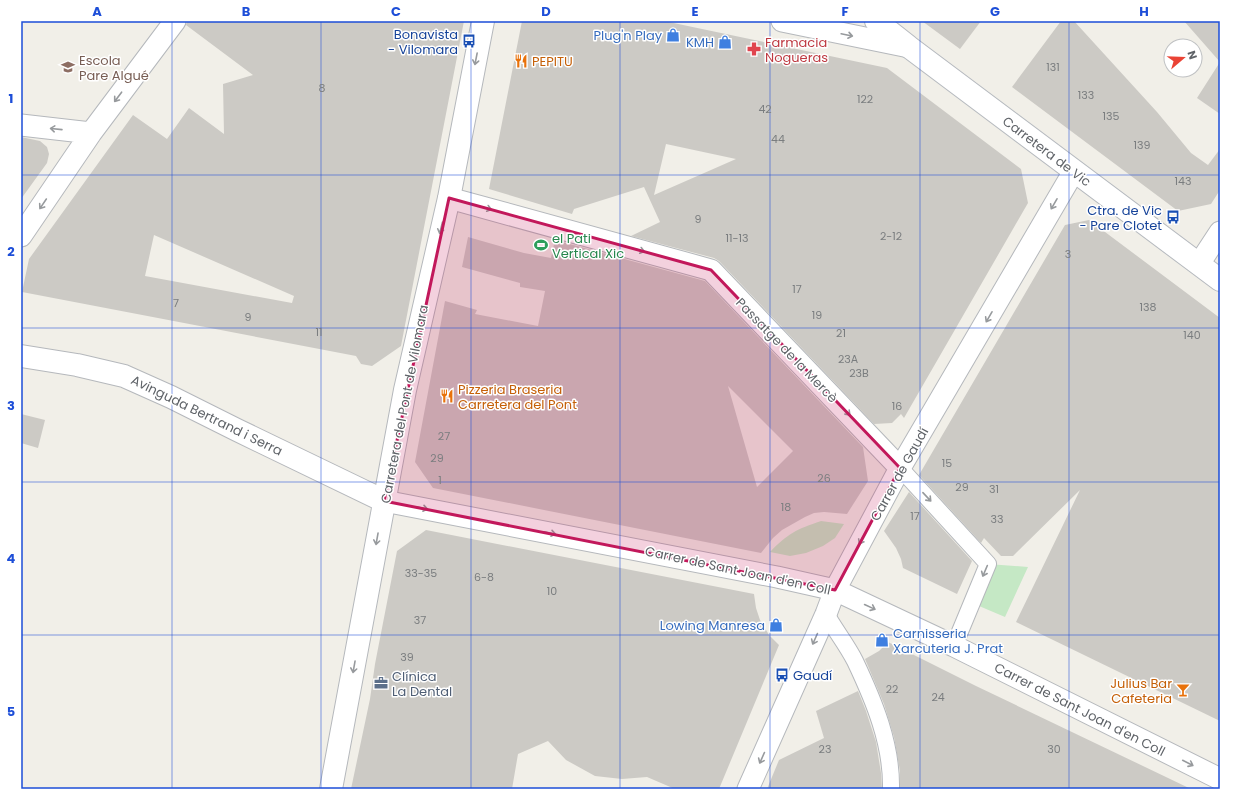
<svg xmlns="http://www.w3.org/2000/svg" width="1241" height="810" font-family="Poppins,sans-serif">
<rect width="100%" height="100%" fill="#f1efe8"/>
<path fill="#c5e8c5" d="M821,521L844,524L835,538L823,546L806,553L790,556L770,552C787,534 797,529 821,521Z
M988,564L1028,567L1005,617L972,603Z"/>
<path fill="#cccac5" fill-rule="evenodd" d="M187,21H464L401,346L372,366L361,364L356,356L22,292L29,259L133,115L167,139L189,108L224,134L223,84L253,75L186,25ZM154,235L294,296L292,303L145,276Z
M522,21H664L887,68L1021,169L1028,203L904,418L901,414L892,423L874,424L719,261L714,258L631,236L660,222L644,187L574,209L572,214L489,189ZM666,144L736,159L654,195Z
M922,21H981L960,49Z
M1061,21H1074L1157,112L1191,153L1208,165L1220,149V190L1211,204L1178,211L1012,87Z
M1184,21H1220V62Z
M1220,62V114L1197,98Z
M21,137L40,141L47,147L49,154L47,163L21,199Z
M1089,220L1220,318V721L1016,622L1080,490L1013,556H1001L984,538L981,543L919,475L1065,225Z
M468,237L524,253L551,258L555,240L705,281L863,447L868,481L847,514L824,512L814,513L805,517L782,530L773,538L761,553L433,488L415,462L445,301L477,310L475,314L538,326L545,291L520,287V283L462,267ZM728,386L793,451L757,487Z
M21,414L45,420L38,448L21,443Z
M909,492L972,561L957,594L903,568L901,559L896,548L884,531Z
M426,530L754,594L756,608L760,620L769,635L779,645L719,789H675L647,777L622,779L595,776L566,760L548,741L518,754L512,789H351L370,699L375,664L397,551Z
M888,642L976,686L1191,789H900V771L894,737L884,704L865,659L879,651Z
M858,691L866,711L876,742L881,773L882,789H767L779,760L824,738L816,711Z"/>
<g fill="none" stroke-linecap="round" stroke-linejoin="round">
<g stroke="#b5b8bc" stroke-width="18">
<path id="pedestrian" d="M900,468L988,564L954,646
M826,614C835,630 847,645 855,661C874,701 892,744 891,789"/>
</g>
<g stroke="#b5b8bc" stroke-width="23">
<path id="minor" d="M782,21L909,47
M21,125L91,133
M449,198L711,270L900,468
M21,236L91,133L175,21
M1199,264L1220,232
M384,501L777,577L835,590L954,646L1220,779
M748,789L826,614L835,590L900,468L1074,171"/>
</g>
<g stroke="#b5b8bc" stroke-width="24">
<path id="tertiary" d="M21,356L77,365L124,376L171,397L237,430L384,501
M331,789L405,390L449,198L483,21"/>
</g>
<g stroke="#b6babf" stroke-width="24">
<path id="secondary" d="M876,21L909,47L1220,280"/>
</g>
<use href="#pedestrian" stroke="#fff" stroke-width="16"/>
<use href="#minor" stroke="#fff" stroke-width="21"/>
<use href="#tertiary" stroke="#fff" stroke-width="22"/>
<use href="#secondary" stroke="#fff" stroke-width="22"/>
</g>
<defs><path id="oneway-shaft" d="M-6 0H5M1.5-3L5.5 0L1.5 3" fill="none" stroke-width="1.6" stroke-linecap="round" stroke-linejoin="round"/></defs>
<g stroke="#979a9d">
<use href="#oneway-shaft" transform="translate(847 35) rotate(12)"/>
<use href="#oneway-shaft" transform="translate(476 59) rotate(101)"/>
<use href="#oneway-shaft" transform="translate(118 97) rotate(127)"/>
<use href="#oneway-shaft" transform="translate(56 129) rotate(-174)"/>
<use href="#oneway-shaft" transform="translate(43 204) rotate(124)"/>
<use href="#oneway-shaft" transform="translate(1054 204) rotate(120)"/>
<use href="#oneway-shaft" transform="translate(486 208) rotate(15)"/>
<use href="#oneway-shaft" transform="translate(441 228) rotate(104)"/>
<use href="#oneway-shaft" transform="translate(639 250) rotate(15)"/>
<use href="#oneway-shaft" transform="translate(989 317) rotate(120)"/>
<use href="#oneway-shaft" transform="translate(846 411) rotate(46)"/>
<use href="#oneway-shaft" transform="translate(927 497) rotate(47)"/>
<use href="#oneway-shaft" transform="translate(422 508) rotate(11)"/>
<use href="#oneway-shaft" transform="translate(550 533) rotate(11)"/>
<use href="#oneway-shaft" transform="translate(377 539) rotate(100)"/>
<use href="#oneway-shaft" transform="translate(862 539) rotate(118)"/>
<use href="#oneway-shaft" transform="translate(985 571) rotate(113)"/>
<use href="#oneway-shaft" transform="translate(870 607) rotate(25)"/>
<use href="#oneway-shaft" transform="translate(815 639) rotate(114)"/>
<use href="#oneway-shaft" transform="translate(354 667) rotate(100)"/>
<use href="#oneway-shaft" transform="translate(762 758) rotate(114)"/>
<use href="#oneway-shaft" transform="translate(1188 763) rotate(27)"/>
</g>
<path fill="#c2185b" fill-opacity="0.2" stroke="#c2185b" stroke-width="3" stroke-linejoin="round" d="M449,198L711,270L900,468L835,590L384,501Z"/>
<path fill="none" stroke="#1d4ed8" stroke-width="1" stroke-opacity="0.55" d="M172,21V789M321,21V789M471,21V789M620,21V789M770,21V789M920,21V789M1069,21V789M21,175H1220M21,328H1220M21,482H1220M21,635H1220"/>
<defs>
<g id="shop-bare" transform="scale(1.08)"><path d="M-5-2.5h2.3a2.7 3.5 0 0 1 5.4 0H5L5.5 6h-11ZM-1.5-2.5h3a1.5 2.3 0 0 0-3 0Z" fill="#3f7fe0" stroke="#fff" stroke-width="2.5" paint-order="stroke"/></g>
<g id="bus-bare" transform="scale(1.08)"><path d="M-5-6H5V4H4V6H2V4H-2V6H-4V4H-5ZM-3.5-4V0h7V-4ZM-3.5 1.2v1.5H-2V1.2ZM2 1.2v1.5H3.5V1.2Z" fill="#1a4fb4" stroke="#fff" stroke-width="2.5" paint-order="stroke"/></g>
<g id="pharmacy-bare" transform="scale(1.08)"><path d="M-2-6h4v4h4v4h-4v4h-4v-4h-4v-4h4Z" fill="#e0444e" stroke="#fff" stroke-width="2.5" paint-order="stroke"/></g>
<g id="restaurant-bare" transform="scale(1.08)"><path d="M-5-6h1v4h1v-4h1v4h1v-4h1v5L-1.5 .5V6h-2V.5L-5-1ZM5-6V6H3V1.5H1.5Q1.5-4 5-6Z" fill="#e8710a" stroke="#fff" stroke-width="2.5" paint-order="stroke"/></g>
<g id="school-bare" transform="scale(1.08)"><path d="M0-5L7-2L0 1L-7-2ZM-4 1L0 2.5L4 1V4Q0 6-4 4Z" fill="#8d6e63" stroke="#fff" stroke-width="2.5" paint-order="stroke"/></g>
<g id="stadium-bare" transform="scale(1.08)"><path d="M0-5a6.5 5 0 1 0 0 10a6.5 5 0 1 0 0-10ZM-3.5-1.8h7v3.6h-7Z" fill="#2e9e5b" stroke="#fff" stroke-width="2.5" paint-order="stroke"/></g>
<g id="office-bare" transform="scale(1.08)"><path d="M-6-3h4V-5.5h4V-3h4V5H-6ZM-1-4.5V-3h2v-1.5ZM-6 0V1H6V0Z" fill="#5c6f8a" stroke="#fff" stroke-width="2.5" paint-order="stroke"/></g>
<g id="bar-bare" transform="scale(1.08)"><path d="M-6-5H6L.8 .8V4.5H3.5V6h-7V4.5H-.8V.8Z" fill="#e8710a" stroke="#fff" stroke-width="2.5" paint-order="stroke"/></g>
</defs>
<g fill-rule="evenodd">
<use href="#shop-bare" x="673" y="35"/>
<use href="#bus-bare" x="469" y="41"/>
<use href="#shop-bare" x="725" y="42"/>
<use href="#pharmacy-bare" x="754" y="49"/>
<use href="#restaurant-bare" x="521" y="61"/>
<use href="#school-bare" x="68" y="67"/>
<use href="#bus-bare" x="1173" y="217"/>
<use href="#stadium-bare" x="541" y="245"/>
<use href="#restaurant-bare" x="447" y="396"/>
<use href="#shop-bare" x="776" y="625"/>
<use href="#shop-bare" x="882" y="640"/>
<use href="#bus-bare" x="782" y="675"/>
<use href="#office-bare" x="381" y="683"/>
<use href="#bar-bare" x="1183" y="690"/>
</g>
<g text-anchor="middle" stroke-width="3" stroke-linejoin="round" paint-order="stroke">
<g font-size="11" fill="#7a7d7f">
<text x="1053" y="71">131</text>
<text x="322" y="92">8</text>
<text x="1086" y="99">133</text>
<text x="865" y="103">122</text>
<text x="765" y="113">42</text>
<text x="1111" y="120">135</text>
<text x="778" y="143">44</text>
<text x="1142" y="149">139</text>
<text x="1183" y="185">143</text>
<text x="698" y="223">9</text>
<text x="891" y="240">2-12</text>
<text x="737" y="242">11-13</text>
<text x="1068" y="258">3</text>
<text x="797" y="293">17</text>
<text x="176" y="307">7</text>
<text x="1148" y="311">138</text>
<text x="817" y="319">19</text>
<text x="248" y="321">9</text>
<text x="319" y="336">11</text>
<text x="841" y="337">21</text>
<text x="1192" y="339">140</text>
<text x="848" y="363">23A</text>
<text x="859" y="377">23B</text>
<text x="897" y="410">16</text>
<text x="444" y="440">27</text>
<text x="437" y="462">29</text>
<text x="947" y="467">15</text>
<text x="824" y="482">26</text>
<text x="440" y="484">1</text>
<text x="962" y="491">29</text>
<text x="994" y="493">31</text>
<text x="786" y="511">18</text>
<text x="915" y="520">17</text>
<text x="997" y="523">33</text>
<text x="421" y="577">33-35</text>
<text x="484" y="581">6-8</text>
<text x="552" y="595">10</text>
<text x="420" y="624">37</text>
<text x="407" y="661">39</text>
<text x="892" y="693">22</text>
<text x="938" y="701">24</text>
<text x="825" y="753">23</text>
<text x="1054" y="753">30</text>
</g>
<g font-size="13" fill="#164399" stroke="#fff" text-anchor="end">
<text x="458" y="39">Bonavista<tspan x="458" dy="15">- Vilomara</tspan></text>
<text x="1162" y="215">Ctra. de Vic<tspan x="1162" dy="15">- Pare Clotet</tspan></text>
<text x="793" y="680" text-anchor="start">Gaudí</text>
</g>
<g font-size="13" fill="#366cbe" stroke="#fff" text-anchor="end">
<text x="662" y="40">Plug'n Play</text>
<text x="714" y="47">KMH</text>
<text x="765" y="630">Lowing Manresa</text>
<text x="893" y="638" text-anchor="start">Carnisseria<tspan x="893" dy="15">Xarcuteria J. Prat</tspan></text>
</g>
<g font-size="13" fill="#be3a42" stroke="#fff" text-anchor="start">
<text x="765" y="47">Farmacia<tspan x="765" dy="15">Nogueras</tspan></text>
</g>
<g font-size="13" fill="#785e54" stroke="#fff" text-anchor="start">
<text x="79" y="65">Escola<tspan x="79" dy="15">Pare Algué</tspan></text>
</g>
<g font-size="13" fill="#c56008" stroke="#fff" text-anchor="start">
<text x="532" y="66">PEPITU</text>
<text x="458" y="394">Pizzeria Braseria<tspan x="458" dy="15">Carretera del Pont</tspan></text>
<text x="1172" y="688" text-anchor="end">Julius Bar<tspan x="1172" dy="15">Cafeteria</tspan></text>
</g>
<g font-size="13" fill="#5f6368" stroke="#fff">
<text transform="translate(1047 151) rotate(37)" y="5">Carretera de Vic</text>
<text transform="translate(787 350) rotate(46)" y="5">Passatge de la Mercè</text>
<text transform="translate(404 404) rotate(-79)" y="5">Carretera del Pont de Vilomara</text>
<text transform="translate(207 415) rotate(26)" y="5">Avinguda Bertrand i Serra</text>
<text transform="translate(899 474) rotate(-61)" y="5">Carrer de Gaudí</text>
<text transform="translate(738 570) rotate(12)" y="5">Carrer de Sant Joan d'en Coll</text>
<text transform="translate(1080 709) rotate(27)" y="5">Carrer de Sant Joan d'en Coll</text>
</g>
<g font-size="13" fill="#27864d" stroke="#fff" text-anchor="start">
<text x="552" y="243">el Pati<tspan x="552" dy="15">Vertical Xic</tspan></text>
</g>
<g font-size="13" fill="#4e5e75" stroke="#fff" text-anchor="start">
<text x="392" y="681">Clínica<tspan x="392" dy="15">La Dental</tspan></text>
</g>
</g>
<rect width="1241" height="810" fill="none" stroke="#ffffff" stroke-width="44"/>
<g transform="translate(1183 58) rotate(71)"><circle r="19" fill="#ffffff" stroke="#bfc1c3"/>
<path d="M0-3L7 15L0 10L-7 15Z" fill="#ea4335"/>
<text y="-6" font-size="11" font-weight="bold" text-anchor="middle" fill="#5f6368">N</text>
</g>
<rect x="22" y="22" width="1197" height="766" fill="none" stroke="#1d4ed8" stroke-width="1.5"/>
<g font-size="13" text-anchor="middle" font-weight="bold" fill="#1d4ed8">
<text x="97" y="16">A</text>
<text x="246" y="16">B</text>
<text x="396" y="16">C</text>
<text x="546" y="16">D</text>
<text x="695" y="16">E</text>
<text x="845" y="16">F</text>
<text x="995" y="16">G</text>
<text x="1144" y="16">H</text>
<text x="11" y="103">1</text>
<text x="11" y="256">2</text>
<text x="11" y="410">3</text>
<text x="11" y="563">4</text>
<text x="11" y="716">5</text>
</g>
</svg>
